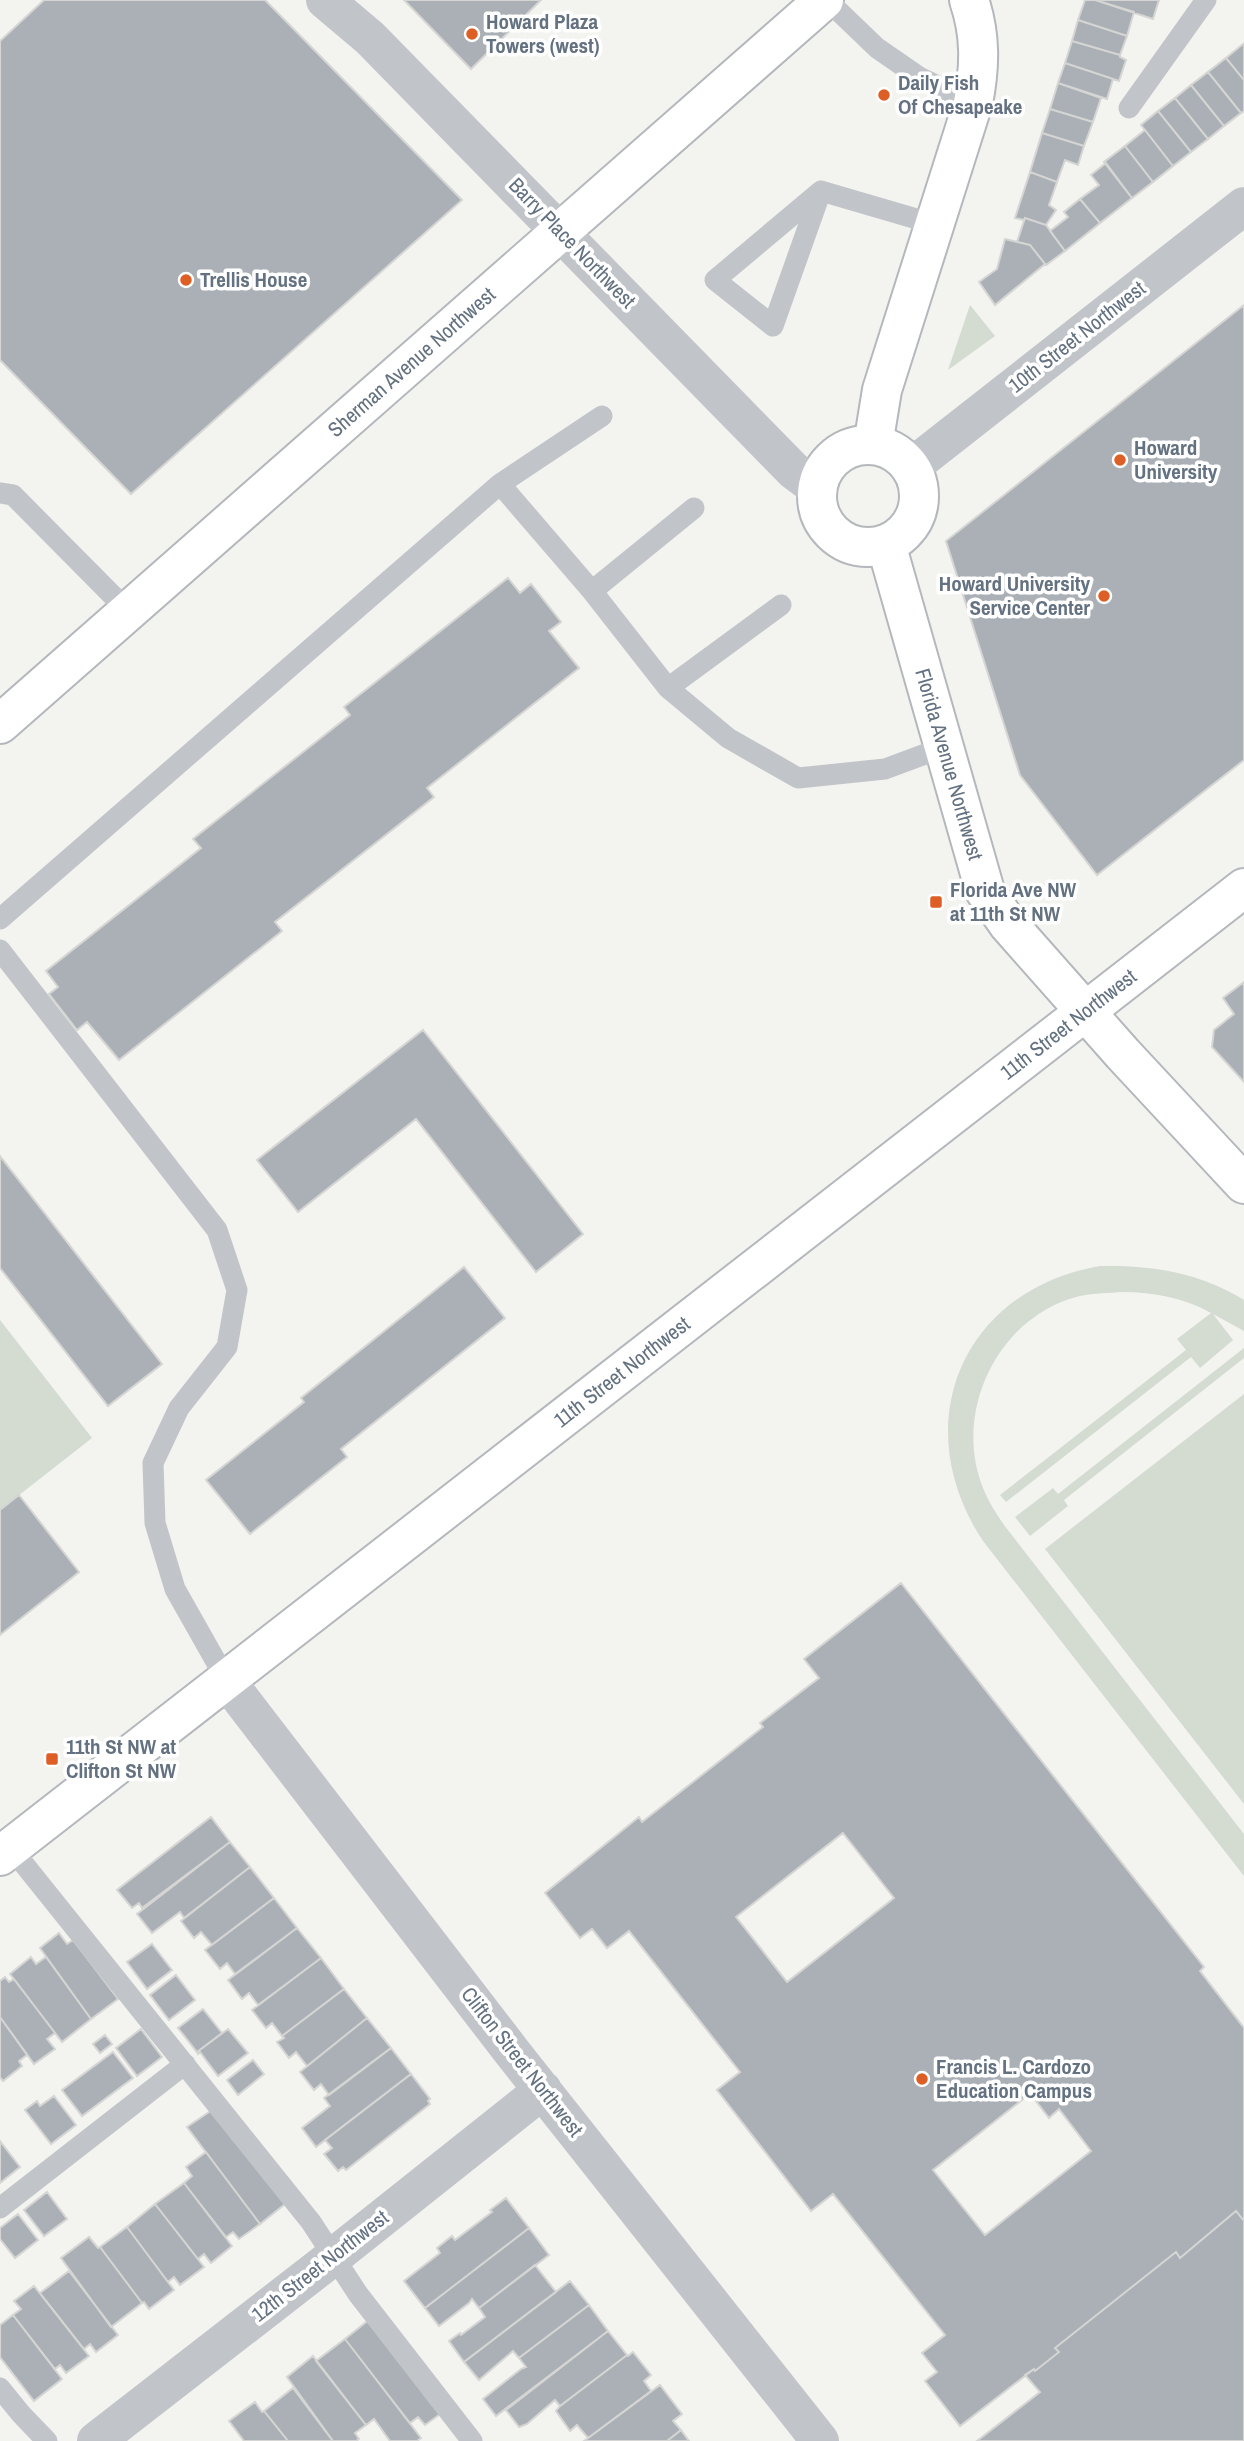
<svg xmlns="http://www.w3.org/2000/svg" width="1244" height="2441" font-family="'Archivo Narrow',sans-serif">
<rect width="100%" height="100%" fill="#f3f4f0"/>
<path fill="#d4dbd1" d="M970,305L995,336L948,370Z
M1100,1266C1151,1265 1199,1272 1244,1300V1331L1213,1314L1233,1340L1200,1368L1191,1357L1006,1502L1000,1495L1186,1350L1177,1339L1211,1313C1185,1298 1153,1292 1123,1292C1109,1293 1095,1293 1080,1296C999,1315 952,1411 983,1488C988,1501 996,1513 1004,1525L1244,1834V1876L983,1541C906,1425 961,1290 1100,1266Z
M0,1320L92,1438L0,1510Z
M1244,1348V1358L1064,1500L1068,1506L1030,1536L1015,1517L1053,1488L1058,1494Z
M1244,1394V1804L1045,1549Z"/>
<path fill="#aab0b5" stroke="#d5d5d3" stroke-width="2" fill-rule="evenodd" d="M44,0H265L462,200L131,494L0,360V41Z
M404,0H541L471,69Z
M1085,0H1095L1134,12L1127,36L1078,20Z
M1095,0H1159L1153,19Z
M1078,20L1127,36L1120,55L1072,41Z
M1072,41L1120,55V57L1126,60L1119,81L1065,63Z
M1243,44L1244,46V80L1226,58Z
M1226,58L1244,80V111L1241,113L1208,72Z
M1065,63L1113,79L1107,99L1058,83Z
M1208,72L1241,113L1224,126L1191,85Z
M1058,83L1101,98L1093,122L1050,109Z
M1191,85L1224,126L1208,139L1175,98Z
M1175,98L1208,139L1191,152L1158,111Z
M1050,109L1093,122L1084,146L1042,133Z
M1158,111L1191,152L1173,166L1141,125Z
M1145,130L1173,166L1153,182L1125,146Z
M1042,133L1084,146L1078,165L1065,160L1057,182L1030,172Z
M1125,146L1153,182L1132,198L1104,162Z
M1106,163L1132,198L1100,223L1080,199L1099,185L1091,175Z
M1030,172L1057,182L1049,205L1056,210L1046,225L1025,218L1024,220L1015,218Z
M1080,199L1100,223L1065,251L1050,231L1068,217L1064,212Z
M1025,218L1046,225L1065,251L1046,265L1030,245L1017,242Z
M1005,239L1030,245L1045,264L995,305L979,282L997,269Z
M1244,305V760L1097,875L1020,775L946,541Z
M508,578L520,593L531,584L561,622L549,631L579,668L427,788L434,797L275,922L282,931L119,1060L87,1022L77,1030L49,994L58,987L46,971L201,848L193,839L350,715L344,707Z
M1244,982V1082L1212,1047L1214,1030L1234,1014L1223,998Z
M423,1030L583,1234L536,1272L416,1119L298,1212L257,1160Z
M0,1156L162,1364L108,1406L0,1268Z
M464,1267L505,1318L341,1449L347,1457L250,1534L206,1480L304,1402L301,1398Z
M19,1495L79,1572L0,1635V1510Z
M901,1583L1204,1967L1200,1971L1244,2028V2221L1236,2211L1180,2258L1176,2252L1055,2348L1059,2352L1035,2371L1034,2369L960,2426L925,2381L937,2372L922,2353L945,2335L833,2194L811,2211L717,2090L740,2072L629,1931L607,1948L592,1929L580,1938L545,1893L639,1817L642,1822L763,1727L760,1723L819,1678L804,1659ZM843,1833L894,1898L787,1982L736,1917ZM1032,2092L1038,2099L1036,2101L1049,2118L1059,2109L1091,2151L985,2235L933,2170Z
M211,1817L230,1842L142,1908L139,1903L132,1908L117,1890Z
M230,1842L250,1867L184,1918L180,1912L152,1933L137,1914Z
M250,1867L274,1898L212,1945L201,1932L194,1938L181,1921Z
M274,1898L297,1928L235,1974L227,1963L220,1969L205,1950Z
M297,1928L321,1958L258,2005L249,1993L242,1999L228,1980Z
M59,1933L67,1944L73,1940L118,1999L91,2019L40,1948Z
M152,1944L172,1970L147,1989L127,1962Z
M31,1957L36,1964L46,1957L91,2019L62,2042L10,1974Z
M321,1958L344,1989L282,2036L272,2023L266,2028L252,2010Z
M176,1975L195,2000L169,2020L150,1995Z
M5,1977L9,1982L14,1979L55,2033L47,2039L55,2049L34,2064L0,2017V1981Z
M344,1989L367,2018L307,2066L296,2052L289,2058L277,2042L284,2038L282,2036Z
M203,2009L222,2033L197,2052L178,2028Z
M0,2017L27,2055L19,2061L22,2066L3,2081L0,2077Z
M367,2018L391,2048L329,2095L321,2084L314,2090L300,2072Z
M141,2029L162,2057L137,2076L116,2048Z
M228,2029L248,2053L218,2076L200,2052L198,2054L197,2052Z
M105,2035L112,2044L100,2053L93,2044Z
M391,2048L411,2074L316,2147L302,2128L330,2106L324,2098Z
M113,2052L133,2078L82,2116L62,2090Z
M253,2060L264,2074L238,2095L227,2080Z
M411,2074L430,2099L428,2101L430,2104L346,2170L343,2167L338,2171L324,2154L332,2148L325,2140Z
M54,2096L76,2125L51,2144L25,2110L37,2101L40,2106Z
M212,2110L285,2204L260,2224L187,2127Z
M0,2141L20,2167L0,2183Z
M206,2152L260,2224L239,2239L233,2232L226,2237L184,2183L192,2176L186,2167Z
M184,2183L232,2246L211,2263L204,2254L198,2259L155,2204Z
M47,2192L67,2219L44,2236L24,2210Z
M506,2198L529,2228L425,2308L404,2281L440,2253L437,2248L452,2236L455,2240L492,2212L490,2210Z
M155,2204L204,2267L180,2285L174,2277L168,2282L127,2227Z
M1236,2211L1244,2221V2441H977L1040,2392L1025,2375L1034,2369L1035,2371L1059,2352L1055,2348L1176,2252L1180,2258Z
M18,2214L38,2240L15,2258L0,2239V2228Z
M127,2227L174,2290L149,2309L144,2302L142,2303L100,2247Z
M529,2228L549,2255L479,2308L472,2299L469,2303L439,2326L425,2308Z
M89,2237L98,2248L100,2247L142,2303L111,2327L61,2258Z
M535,2265L556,2292L464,2362L449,2341L460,2333L461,2335L485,2317L479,2308Z
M69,2271L118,2335L96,2352L90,2344L84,2349L40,2293Z
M570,2281L589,2305L519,2358L513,2351L479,2380L464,2362Z
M34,2286L89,2356L66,2373L60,2365L55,2369L13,2315L21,2309L14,2301Z
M589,2305L608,2331L496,2416L483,2399L521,2369L526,2367L519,2358Z
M13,2315L62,2379L34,2401L0,2357V2325Z
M370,2319L443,2412L425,2425L418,2417L410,2423L345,2339Z
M608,2331L627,2355L560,2406L555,2400L527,2424L519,2427L506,2410Z
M345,2339L421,2438L417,2441H390L374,2419L366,2425L316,2361Z
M633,2352L651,2375L644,2381L651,2391L588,2438L577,2425L570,2431L556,2411L560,2406L627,2355L628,2356Z
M313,2356L366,2425L355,2433L359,2439L356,2441H333L287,2377Z
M660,2385L682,2414L673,2421L681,2430L667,2441H584Z
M293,2388L323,2428L333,2441H288L264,2411Z
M255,2402L262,2412L264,2411L288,2441H244L229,2421Z
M681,2430L689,2441H667Z"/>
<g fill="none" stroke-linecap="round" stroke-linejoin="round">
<g stroke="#b4b8bc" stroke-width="42">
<g id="secondary">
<path d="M873,445L882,390L973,103C980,67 981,35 969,0"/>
<circle cx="868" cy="496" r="51"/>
<path id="s1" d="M886,544L985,891L1008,924L1123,1054L1244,1184"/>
<path id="s2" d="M0,724L824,0"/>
<path id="s3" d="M0,1856L1244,888"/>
</g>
</g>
<path stroke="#c1c4c8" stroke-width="21" d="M827,0L877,48L919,77L973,103
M1129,108L1206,0
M821,191L773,326L715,280L821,191L934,224
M500,484L592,591L668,688L728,738L798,778L885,769L944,747
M0,493L13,495L128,611
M592,591L694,508
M668,688L781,605
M0,919L500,484L602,416
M0,950L217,1230L237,1290L227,1347L179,1408L153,1463L155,1523L175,1589L227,1681
M11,1848L311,2222L358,2294L472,2441
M0,2208L185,2064
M0,2388L21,2414L47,2441"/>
<path stroke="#c1c4c8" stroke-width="38" d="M325,0L370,38L794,471L817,488
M910,468L1244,206
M227,1681L512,2052L820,2441
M96,2441L333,2257L543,2090"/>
<use href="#secondary" stroke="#fff" stroke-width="38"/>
</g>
<g fill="#dd5f26" stroke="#fff" stroke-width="2.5">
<circle cx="472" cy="34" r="7"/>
<circle cx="884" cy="95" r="7"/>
<circle cx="186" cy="280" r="7"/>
<circle cx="1120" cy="460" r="7"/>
<circle cx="1104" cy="596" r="7"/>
<rect x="929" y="895" width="14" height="14" rx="3.5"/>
<rect x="45" y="1752" width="14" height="14" rx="3.5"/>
<circle cx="922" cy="2079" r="7"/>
</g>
<g text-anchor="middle" stroke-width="7" stroke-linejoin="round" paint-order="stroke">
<g font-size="21" font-weight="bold" fill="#637180" stroke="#fff" text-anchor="start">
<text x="486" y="29">Howard Plaza<tspan x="486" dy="24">Towers (west)</tspan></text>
<text x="898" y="90">Daily Fish<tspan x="898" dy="24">Of Chesapeake</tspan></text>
<text x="200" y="287">Trellis House</text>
<text x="1134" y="455">Howard<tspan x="1134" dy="24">University</tspan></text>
<text x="1090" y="591" text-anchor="end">Howard University<tspan x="1090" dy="24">Service Center</tspan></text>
<text x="950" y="897">Florida Ave NW<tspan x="950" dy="24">at 11th St NW</tspan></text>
<text x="66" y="1754">11th St NW at<tspan x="66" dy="24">Clifton St NW</tspan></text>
<text x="936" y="2074">Francis L. Cardozo<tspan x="936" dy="24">Education Campus</tspan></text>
</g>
<g font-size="21" fill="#637180" stroke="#fff">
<text transform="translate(572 243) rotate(46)" y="7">Barry Place Northwest</text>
<text transform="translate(1077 337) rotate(-38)" y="7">10th Street Northwest</text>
<text dy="7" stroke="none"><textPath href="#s2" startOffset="548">Sherman Avenue Northwest</textPath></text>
<text dy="7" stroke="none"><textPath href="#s1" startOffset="229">Florida Avenue Northwest</textPath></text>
<text dy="7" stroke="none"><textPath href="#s3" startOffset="1354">11th Street Northwest</textPath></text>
<text dy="7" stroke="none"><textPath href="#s3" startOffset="788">11th Street Northwest</textPath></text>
<text transform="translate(522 2062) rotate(52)" y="7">Clifton Street Northwest</text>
<text transform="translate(320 2266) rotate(-38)" y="7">12th Street Northwest</text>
</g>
</g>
</svg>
